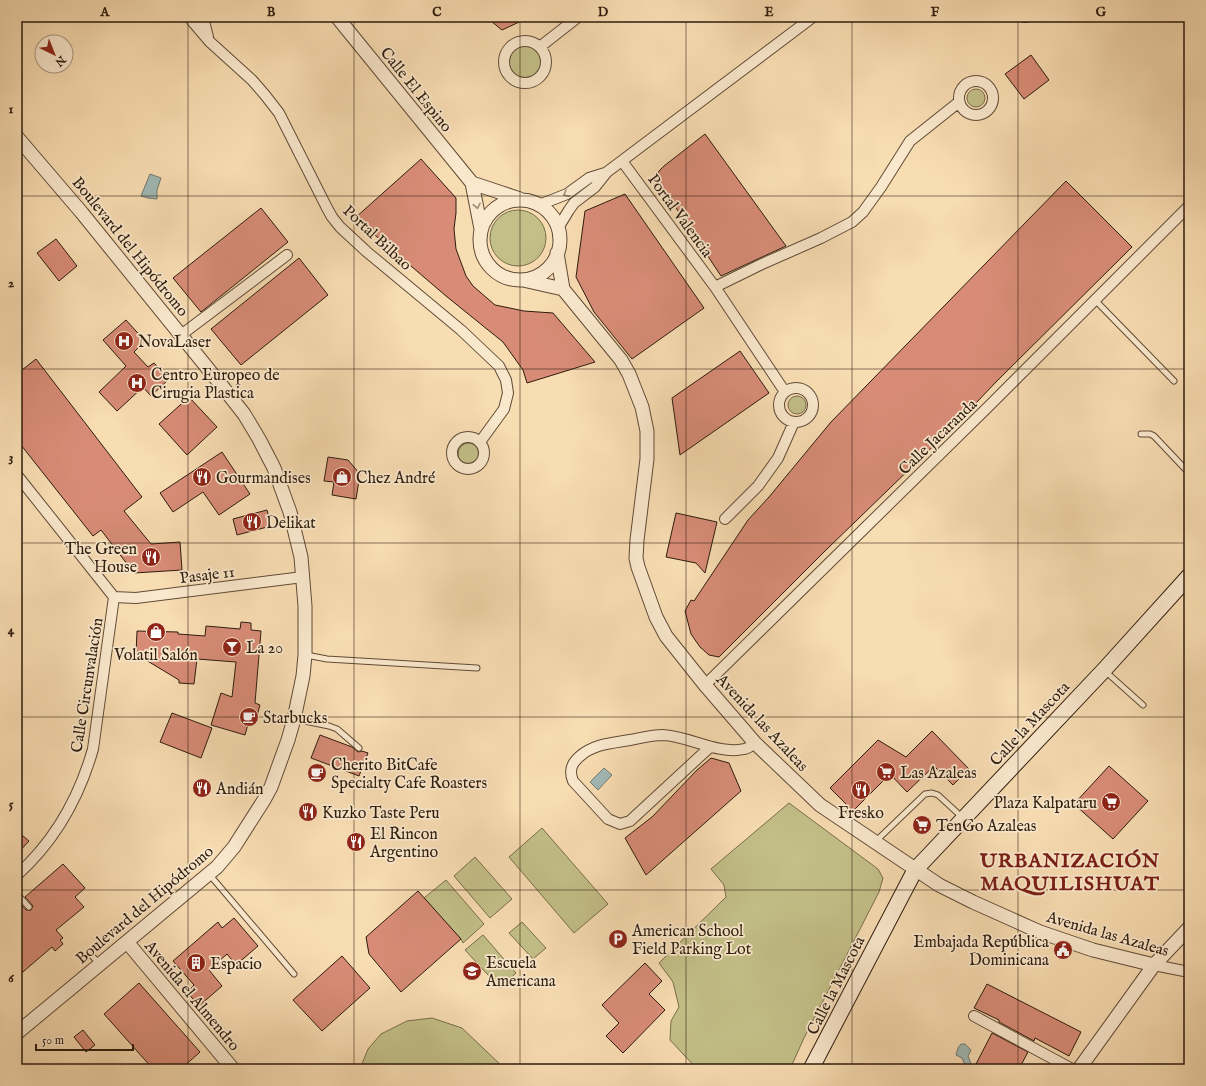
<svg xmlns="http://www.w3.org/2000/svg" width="1206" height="1086" font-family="'IM FELL English',serif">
<rect width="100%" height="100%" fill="#f8dcb2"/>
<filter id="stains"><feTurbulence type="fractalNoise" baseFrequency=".005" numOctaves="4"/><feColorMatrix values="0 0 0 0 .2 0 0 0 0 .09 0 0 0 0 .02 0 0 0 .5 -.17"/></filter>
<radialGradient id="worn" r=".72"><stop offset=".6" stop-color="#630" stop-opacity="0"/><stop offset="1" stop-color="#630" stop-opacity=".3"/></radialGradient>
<path fill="#c3bf88" stroke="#786d4a" d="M509 62a16 16 0 1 1 32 0a16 16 0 1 1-32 0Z
M967 98a9 9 0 1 1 18 0a9 9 0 1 1-18 0Z
M490 238a28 28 0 1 1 56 0a28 28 0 1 1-56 0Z
M788 405a9 9 0 1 1 18 0a9 9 0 1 1-18 0Z
M458 454a11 11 0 1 1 22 0a11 11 0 1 1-22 0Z
M789,803L878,869L883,878L879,892L804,1038L790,1069H697L670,1040L671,1021L679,1007L673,982L659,963L726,897L724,885L711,869Z
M542,828L608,904L574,933L509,857Z
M475,857L512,899L490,918L454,876Z
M446,880L484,924L463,943L461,939L424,898Z
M522,922L546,948L533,959L509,933Z
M483,935L516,973L500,988L465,950Z
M432,1018L462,1028L505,1069H360L368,1049L381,1034L407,1021Z"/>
<path fill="#a0b9b5" stroke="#727a71" d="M150,174L161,178L157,190V199L148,198L141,196Z
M604,768L612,775L598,790L590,782Z
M961,1044H965L971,1050L968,1056L971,1064L968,1066L964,1063L962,1058L956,1055L958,1048Z"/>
<path fill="#d88c77" stroke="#2d1b0c" d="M486,17H530L502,30Z
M1031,55L1049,80L1024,99L1005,74Z
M705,134L786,246L721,276L657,179L659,171L664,166Z
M421,159L456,198V213L454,229L456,249L466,276L473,286L495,305L524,311L553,313L595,362L527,383L523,370L503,342L446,296L355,218Z
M1066,181L1132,247L996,382L954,426L825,551L719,657L709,655L700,647L691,634L685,611L691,600L694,601L748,520L769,497L831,422Z
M625,194L704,308L632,359L594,312L576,277L585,211Z
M261,208L288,242L201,312L173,278Z
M56,239L77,266L59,281L37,253Z
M299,258L328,295L241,365L211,329Z
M126,320L145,341L134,352L148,367L154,363L169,379L151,396L143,387L117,411L99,392L126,366L103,340Z
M740,351L769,393L680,455L672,398Z
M36,359L142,497L124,511L151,544L180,542L182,570L134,573L101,530L93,536L17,440V374Z
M189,397L217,427L187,455L159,424Z
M222,452L250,494L219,515L203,492L173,512L160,493Z
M328,457L348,460L360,474L356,499L332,495L334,482L324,481Z
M267,510L271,526L237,535L233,519Z
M676,513L717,522L705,573L696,563L666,557Z
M241,622L251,623V630L261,631L255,703L260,705L255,723L249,721L245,735L211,725L221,693L232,697L236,662L197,659L194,684L179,683V680L136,654L137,631L178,632V634L205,636L206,626L240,629Z
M172,713L212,728L201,758L160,742Z
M932,731L969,769L953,785L934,766L907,792L890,774L853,811L830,788L878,740L906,757Z
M320,735L352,747L358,752L362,751L368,753L359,776L311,758Z
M711,758L729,763L741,791L646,875L625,838L652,817L697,770Z
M1109,766L1148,801L1113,839L1074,804Z
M17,831L29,841L17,854Z
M63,864L85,888L75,897L84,907L56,930L63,938L60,940L63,944L55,951L52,947L17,977V904L19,902L26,910H31L33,906L25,897Z
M418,891L461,939L401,992L369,954L366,937Z
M234,918L258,946L236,965L227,954L209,970L222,986L199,1006L187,992L194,985L173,961L218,922L222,928Z
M342,956L370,988L322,1031L293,1000Z
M645,963L662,981L649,994L665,1010L623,1053L606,1036L619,1023L602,1005Z
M139,983L200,1052L181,1069H153L104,1014Z
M987,984L1081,1032L1069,1056L1035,1038L1034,1041L999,1022V1020L974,1008Z
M83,1030L95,1045L86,1052L74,1037Z
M992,1033L1028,1052L1019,1069H985L976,1064Z"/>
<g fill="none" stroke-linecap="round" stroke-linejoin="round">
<g stroke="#604b36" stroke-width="7">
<path id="service" d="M1095,300L1174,381
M1141,434H1150L1154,436L1189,473
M306,655L327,659L477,668
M1105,671L1143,705
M295,719L329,726L337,729L359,748
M876,841L925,794L932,793L938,795L963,818
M209,874L294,974
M17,894L29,907
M92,956L100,964"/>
</g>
<g stroke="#604b36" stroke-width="12">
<path id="minor" d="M191,17L192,21L210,42L252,80L265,95L279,113L327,208L332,217L340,227L367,252L461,330L499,366L506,380L508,393L504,409L480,442
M203,17L208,37
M1024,17H1026
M504 62a21 21 0 1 1 42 0a21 21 0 1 1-42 0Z
M541,46L578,17
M959 98a17 17 0 1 1 34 0a17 17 0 1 1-34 0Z
M622,161L715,287L785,392
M539,205L567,194L589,178L605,173
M558,228L569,210L574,203L595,187L607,172L813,17
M715,287L762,264L821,238L852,222L863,212L881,187L910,141L959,102
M181,335L287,255
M779 405a17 17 0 1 1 34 0a17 17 0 1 1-34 0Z
M452 453a16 16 0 1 1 32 0a16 16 0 1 1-32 0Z
M17,475L114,597
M725,519L758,486L778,458L794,422
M114,597L136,598L303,577
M705,685L989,406L1189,206
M710,747L630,821L620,824L608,819L573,781C569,771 571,764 579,757C593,744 612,743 630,740C641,738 652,735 663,735C689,736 718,755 744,749C748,749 751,745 755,743
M17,875C56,840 79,798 93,749L114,597
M1154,965L1189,972
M974,1016L1072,1069"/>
</g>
<g stroke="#604b36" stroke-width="15">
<path id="tertiary" d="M337,17L472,183L481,229
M17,137L82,213L222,386L244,414L259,439L274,468L290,512L301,557L305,606V655L303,676L294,719L288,740L271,787L264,800L234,847L217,867L17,1033
M472,183L520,199
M480 240a40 40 0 1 1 80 0a40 40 0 1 1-80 0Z
M557,253L563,289L621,360L629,374L642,407L647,431V459L637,540L636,558L638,567L656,617L666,636L705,685L755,743L820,805L939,885L973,902L1040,932L1093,950L1154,965
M523,280L563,289
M127,942L233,1069
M1079,1069L1154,965L1189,928"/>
</g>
<g stroke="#2d1b0c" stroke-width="17">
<path id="secondary" d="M811,1069L915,870L1104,670L1189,576"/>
</g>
<use href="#service" stroke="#fae8cd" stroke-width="5"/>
<use href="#minor" stroke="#fae8cd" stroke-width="10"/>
<use href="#tertiary" stroke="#fae8cd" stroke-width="13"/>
<use href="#secondary" stroke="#fae8cd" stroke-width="15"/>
</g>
<defs><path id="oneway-chevron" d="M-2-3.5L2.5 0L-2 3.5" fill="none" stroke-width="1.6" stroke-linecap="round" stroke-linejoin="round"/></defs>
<g stroke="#9e8c76">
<use href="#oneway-chevron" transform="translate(566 194) rotate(152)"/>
<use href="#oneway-chevron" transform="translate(477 206) rotate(79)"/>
</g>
<path fill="none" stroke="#2d1b0c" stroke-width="1" stroke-opacity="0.55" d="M188,17V1069M354,17V1069M520,17V1069M686,17V1069M852,17V1069M1018,17V1069M17,196H1189M17,369H1189M17,543H1189M17,717H1189M17,890H1189"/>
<defs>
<g id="hospital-disc" transform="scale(1)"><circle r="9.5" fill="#8f2418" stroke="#fae8cd"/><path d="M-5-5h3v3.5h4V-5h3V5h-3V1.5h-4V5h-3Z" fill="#fff"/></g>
<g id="restaurant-disc" transform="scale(1)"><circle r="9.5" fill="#8f2418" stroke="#fae8cd"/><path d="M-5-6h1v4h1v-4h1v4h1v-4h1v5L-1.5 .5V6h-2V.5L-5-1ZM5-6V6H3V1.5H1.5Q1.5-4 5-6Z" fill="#fff"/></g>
<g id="shop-disc" transform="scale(1)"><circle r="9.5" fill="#8f2418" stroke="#fae8cd"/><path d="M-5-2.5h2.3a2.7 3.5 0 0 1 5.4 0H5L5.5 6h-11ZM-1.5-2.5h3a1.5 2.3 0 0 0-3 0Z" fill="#fff"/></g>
<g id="bar-disc" transform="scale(1)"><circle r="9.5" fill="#8f2418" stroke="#fae8cd"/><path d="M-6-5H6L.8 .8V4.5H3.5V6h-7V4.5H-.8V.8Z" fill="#fff"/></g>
<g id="cafe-disc" transform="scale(1)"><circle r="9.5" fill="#8f2418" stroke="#fae8cd"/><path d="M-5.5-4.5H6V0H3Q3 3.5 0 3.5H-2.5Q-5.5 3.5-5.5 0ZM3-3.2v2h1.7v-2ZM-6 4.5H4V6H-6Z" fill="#fff"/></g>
<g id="supermarket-disc" transform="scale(1)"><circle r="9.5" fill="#8f2418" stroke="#fae8cd"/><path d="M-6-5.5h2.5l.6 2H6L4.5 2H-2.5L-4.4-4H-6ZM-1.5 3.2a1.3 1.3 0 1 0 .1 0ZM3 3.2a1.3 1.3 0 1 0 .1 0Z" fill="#fff"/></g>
<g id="parking-disc" transform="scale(1)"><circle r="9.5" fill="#8f2418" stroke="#fae8cd"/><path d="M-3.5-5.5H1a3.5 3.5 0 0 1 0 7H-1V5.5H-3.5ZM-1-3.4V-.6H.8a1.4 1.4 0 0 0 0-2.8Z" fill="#fff"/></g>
<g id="civic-disc" transform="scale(1)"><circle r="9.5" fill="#8f2418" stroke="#fae8cd"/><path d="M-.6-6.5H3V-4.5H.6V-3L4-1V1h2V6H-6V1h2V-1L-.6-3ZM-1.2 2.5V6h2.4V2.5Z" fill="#fff"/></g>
<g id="building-disc" transform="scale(1)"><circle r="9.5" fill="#8f2418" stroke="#fae8cd"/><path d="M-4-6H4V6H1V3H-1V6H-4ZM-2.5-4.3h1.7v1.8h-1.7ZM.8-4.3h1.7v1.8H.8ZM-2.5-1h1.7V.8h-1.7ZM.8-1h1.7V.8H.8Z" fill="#fff"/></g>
<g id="school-disc" transform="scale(1)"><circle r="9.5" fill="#8f2418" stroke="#fae8cd"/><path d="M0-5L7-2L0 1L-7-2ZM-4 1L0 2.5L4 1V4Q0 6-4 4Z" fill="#fff"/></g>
</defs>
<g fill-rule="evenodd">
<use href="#hospital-disc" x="124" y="341"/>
<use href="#hospital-disc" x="137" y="383"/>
<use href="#restaurant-disc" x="202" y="477"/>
<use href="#shop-disc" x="342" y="477"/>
<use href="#restaurant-disc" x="252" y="522"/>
<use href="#restaurant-disc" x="151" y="557"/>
<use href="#shop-disc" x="156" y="632"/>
<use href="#bar-disc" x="232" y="647"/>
<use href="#cafe-disc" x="249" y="717"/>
<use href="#supermarket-disc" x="886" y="772"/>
<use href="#cafe-disc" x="317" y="773"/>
<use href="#restaurant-disc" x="202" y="788"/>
<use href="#restaurant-disc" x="861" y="790"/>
<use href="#supermarket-disc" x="1111" y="802"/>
<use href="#restaurant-disc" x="308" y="812"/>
<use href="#supermarket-disc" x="922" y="825"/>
<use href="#restaurant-disc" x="356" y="842"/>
<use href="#parking-disc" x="618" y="939"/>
<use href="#civic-disc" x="1063" y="950"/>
<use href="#building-disc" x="196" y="963"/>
<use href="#school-disc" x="472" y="971"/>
</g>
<g text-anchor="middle" stroke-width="3.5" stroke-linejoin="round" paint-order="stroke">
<g font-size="16" fill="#2d1b0c" stroke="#fae8cd">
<text transform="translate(417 89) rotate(51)" y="6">Calle El Espino</text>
<text transform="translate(681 215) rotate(54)" y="6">Portal Valencia</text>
<text transform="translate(378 237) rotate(43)" y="6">Portal Bilbao</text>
<text transform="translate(131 246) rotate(51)" y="6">Boulevard del Hipódromo</text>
<text transform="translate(937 436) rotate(-44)" y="6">Calle Jacaranda</text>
<text transform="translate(207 574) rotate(-7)" y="6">Pasaje 11</text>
<text transform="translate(86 685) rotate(-81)" y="6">Calle Circunvalación</text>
<text transform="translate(763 722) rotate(47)" y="6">Avenida las Azaleas</text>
<text transform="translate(1029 723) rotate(-47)" y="6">Calle la Mascota</text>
<text transform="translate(144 904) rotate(-40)" y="6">Boulevard del Hipódromo</text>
<text transform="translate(1108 933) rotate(16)" y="6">Avenida las Azaleas</text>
<text transform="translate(835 985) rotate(-63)" y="6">Calle la Mascota</text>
<text transform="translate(193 995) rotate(50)" y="6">Avenida el Almendro</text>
</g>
<g font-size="16" fill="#2d1b0c" stroke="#fae8cd" text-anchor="start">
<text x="138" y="347">NovaLaser</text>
<text x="151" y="380">Centro Europeo de<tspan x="151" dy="18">Cirugia Plastica</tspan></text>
<text x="216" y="483">Gourmandises</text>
<text x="356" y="483">Chez André</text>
<text x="266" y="528">Delikat</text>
<text x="137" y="554" text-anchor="end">The Green<tspan x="137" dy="18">House</tspan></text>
<text x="246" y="653">La 20</text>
<text x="156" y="660" text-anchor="middle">Volatil Salón</text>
<text x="263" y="723">Starbucks</text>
<text x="331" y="770">Cherito BitCafe<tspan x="331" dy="18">Specialty Cafe Roasters</tspan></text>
<text x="900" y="778">Las Azaleas</text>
<text x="216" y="794">Andián</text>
<text x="1097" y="808" text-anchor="end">Plaza Kalpataru</text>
<text x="322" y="818">Kuzko Taste Peru</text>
<text x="861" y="818" text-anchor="middle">Fresko</text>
<text x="936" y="831">TenGo Azaleas</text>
<text x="370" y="839">El Rincon<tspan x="370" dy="18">Argentino</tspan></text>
<text x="632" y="936">American School<tspan x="632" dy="18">Field Parking Lot</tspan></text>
<text x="1049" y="947" text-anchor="end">Embajada República<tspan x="1049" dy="18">Dominicana</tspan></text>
<text x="486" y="968">Escuela<tspan x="486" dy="18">Americana</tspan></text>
<text x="210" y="969">Espacio</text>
</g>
<g font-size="20" font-weight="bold" letter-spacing="1" fill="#7a1f14" stroke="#fae8cd">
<text x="1070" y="867">URBANIZACIÓN<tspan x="1070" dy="23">MAQUILISHUAT</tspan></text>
</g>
</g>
<rect width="1206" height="1086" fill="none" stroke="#f8dcb2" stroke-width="44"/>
<g transform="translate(54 54) rotate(137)"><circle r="19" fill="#fae8cd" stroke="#a89680"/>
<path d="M0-3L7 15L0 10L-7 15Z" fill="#8f2418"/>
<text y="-6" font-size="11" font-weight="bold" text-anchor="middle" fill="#2d1b0c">N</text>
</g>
<path d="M36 1044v6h97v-6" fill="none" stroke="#2d1b0c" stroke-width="2"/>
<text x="42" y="1044" font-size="12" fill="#2d1b0c" stroke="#fae8cd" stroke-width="3" paint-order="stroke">50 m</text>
<rect x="22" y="22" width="1162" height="1042" fill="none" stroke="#2d1b0c" stroke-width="1.5"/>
<g font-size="13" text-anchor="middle" font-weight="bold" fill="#2d1b0c">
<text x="105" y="16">A</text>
<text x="271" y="16">B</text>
<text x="437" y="16">C</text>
<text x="603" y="16">D</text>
<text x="769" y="16">E</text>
<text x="935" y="16">F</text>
<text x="1101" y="16">G</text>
<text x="11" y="113">1</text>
<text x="11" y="287">2</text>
<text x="11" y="461">3</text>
<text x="11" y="634">4</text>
<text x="11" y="808">5</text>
<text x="11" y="982">6</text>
</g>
<rect width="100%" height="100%" filter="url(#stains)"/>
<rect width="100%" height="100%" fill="url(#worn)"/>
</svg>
